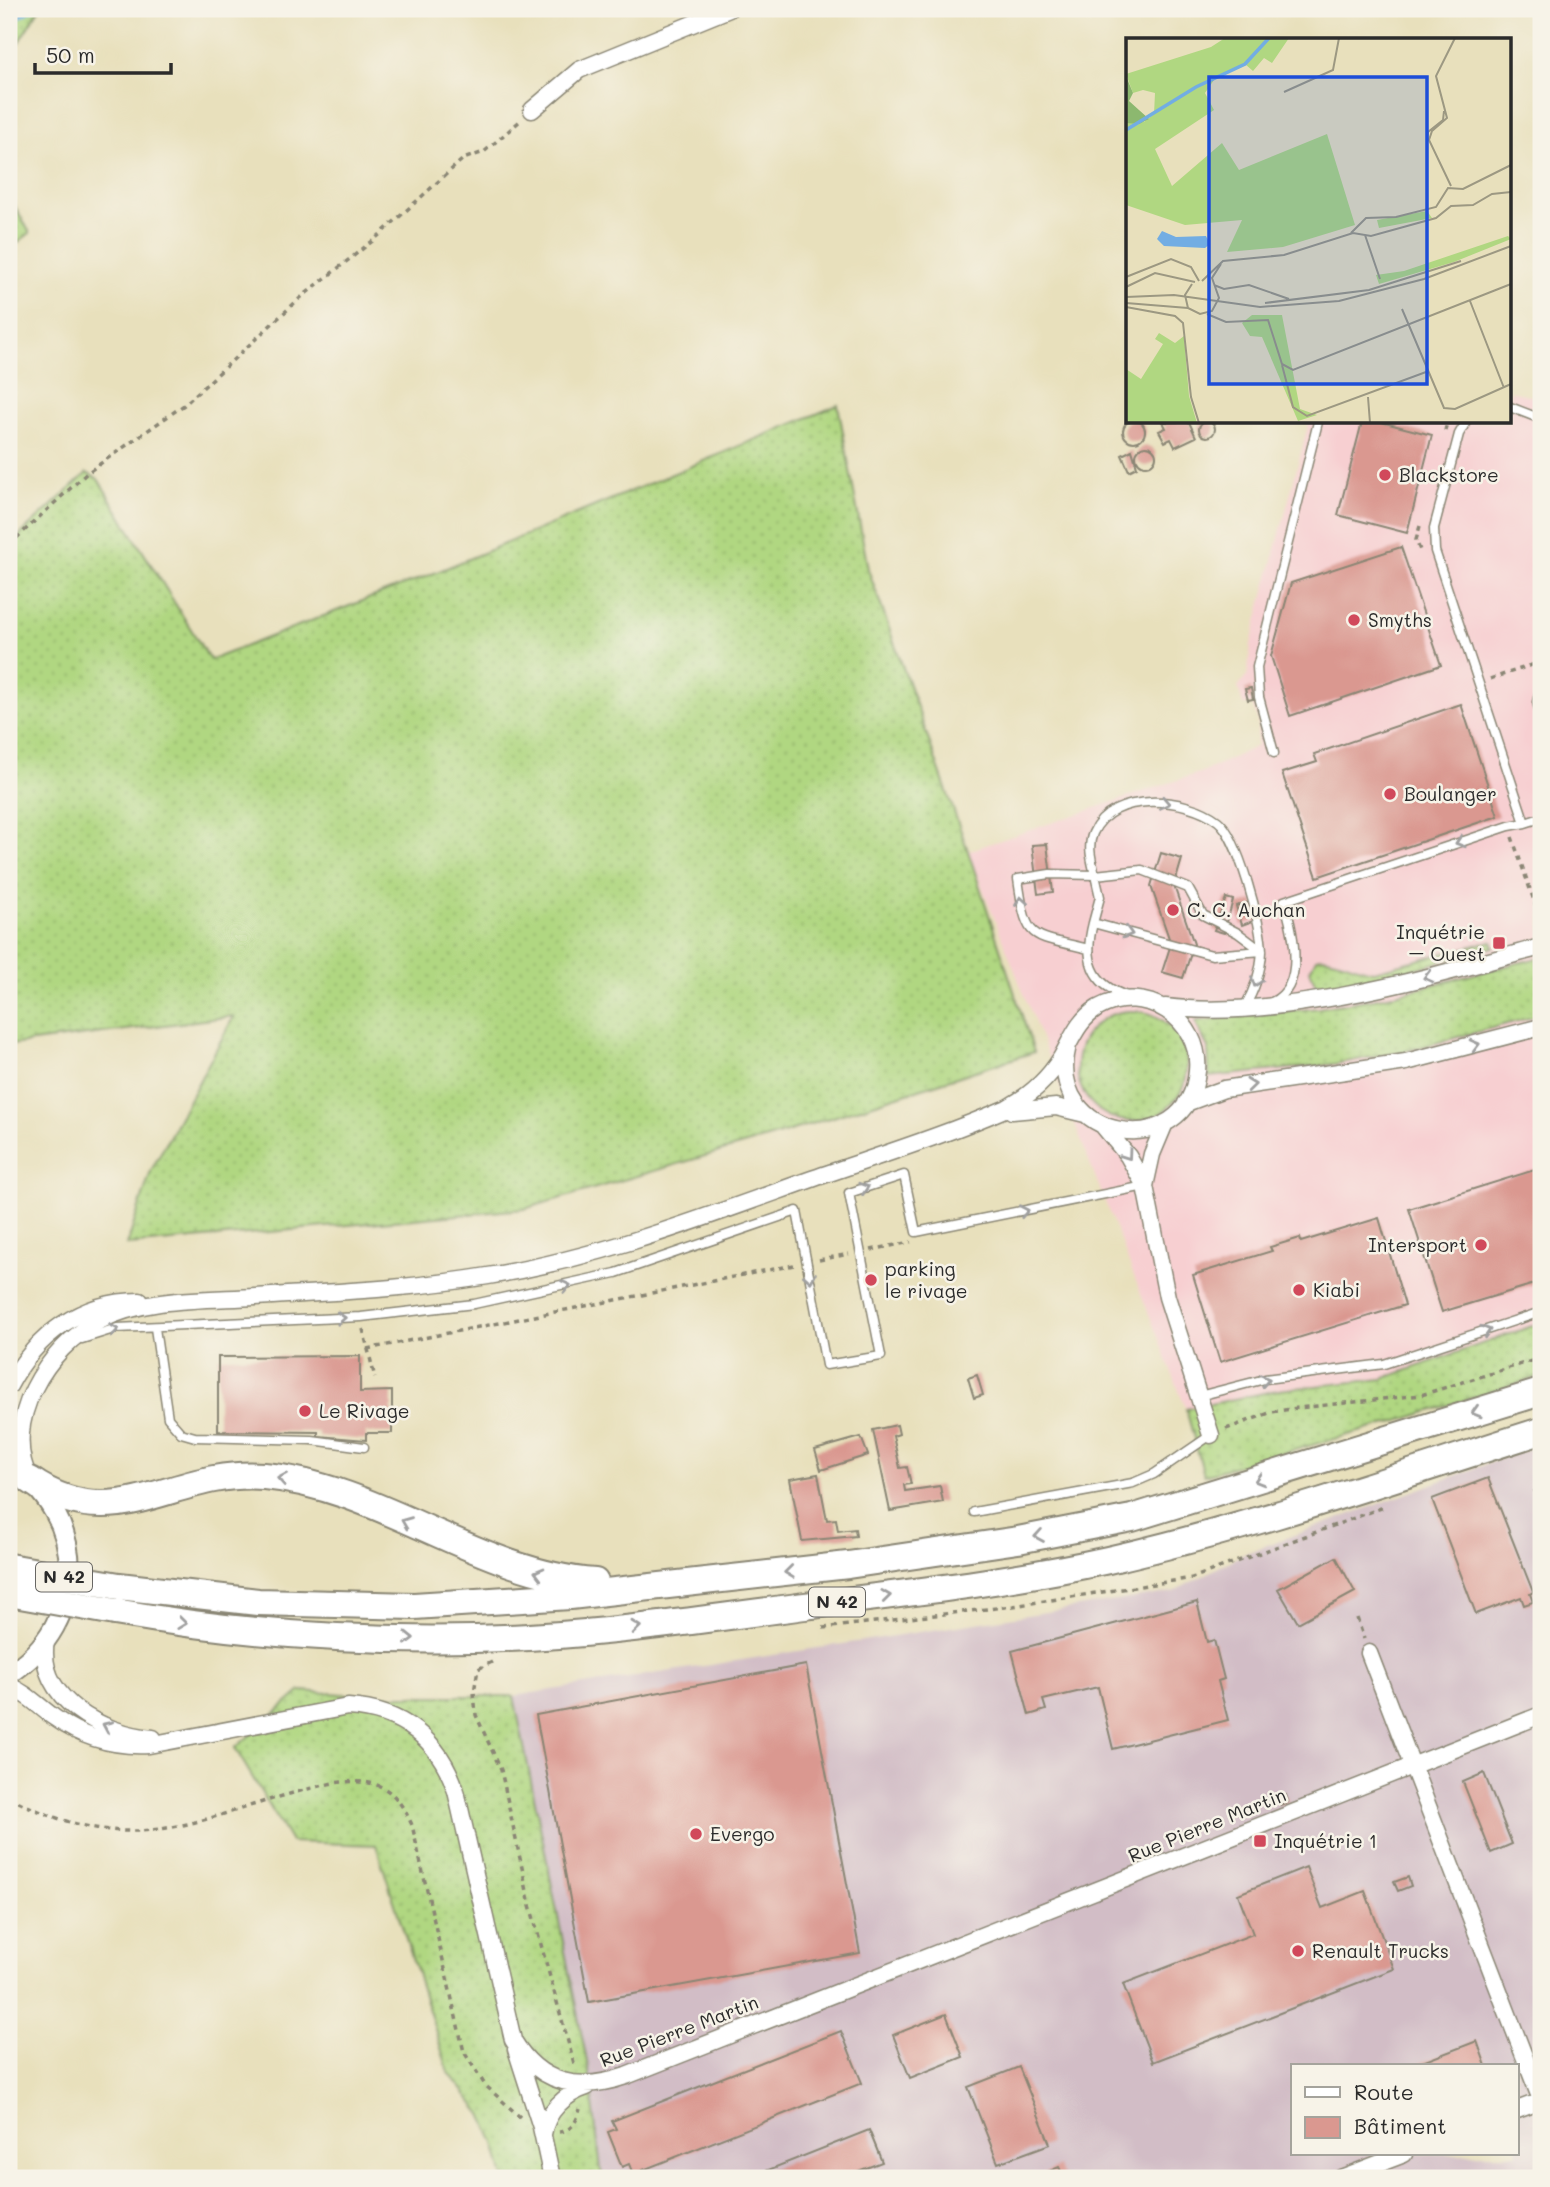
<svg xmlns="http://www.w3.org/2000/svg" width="1550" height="2187" font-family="Mali,sans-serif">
<defs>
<pattern id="grass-dots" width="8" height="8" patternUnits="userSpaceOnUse" patternTransform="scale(1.75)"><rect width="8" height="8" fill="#b0d781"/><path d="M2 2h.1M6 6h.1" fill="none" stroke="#98b970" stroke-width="1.8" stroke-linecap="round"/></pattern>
</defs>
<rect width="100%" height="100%" fill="#f7f3e8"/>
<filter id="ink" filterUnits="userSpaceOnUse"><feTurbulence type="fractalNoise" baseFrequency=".0143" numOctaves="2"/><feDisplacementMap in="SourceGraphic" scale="14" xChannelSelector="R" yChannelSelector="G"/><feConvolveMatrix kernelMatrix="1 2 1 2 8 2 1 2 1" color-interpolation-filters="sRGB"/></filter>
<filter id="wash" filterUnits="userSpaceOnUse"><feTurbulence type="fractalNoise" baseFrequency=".00686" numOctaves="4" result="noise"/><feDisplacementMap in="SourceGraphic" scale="28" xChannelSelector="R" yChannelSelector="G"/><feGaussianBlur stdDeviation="1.57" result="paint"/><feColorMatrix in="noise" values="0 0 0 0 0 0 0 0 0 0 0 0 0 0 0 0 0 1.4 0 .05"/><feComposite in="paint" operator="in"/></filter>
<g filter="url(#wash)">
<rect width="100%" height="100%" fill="#e8e0bc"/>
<path fill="#f7cfd1" d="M1541,385V1323L1382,1379L1278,1390L1186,1409L968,851L1205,771L1257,746L1258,720L1252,704L1243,705L1238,687L1247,676L1251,644L1309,422H1510V391L1533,396Z"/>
<path fill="#d2bdc6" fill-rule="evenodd" d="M1541,1444V2178H602L589,2072L514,1696L1173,1592L1243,1554ZM1293,2066H1517V2154H1293Z"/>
<path fill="url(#grass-dots)" stroke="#6e8156" stroke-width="2" d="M9,9H39L9,58Z
M9,196L30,233L9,249Z
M838,405L868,569L968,851L1034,1052L777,1135L524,1209L127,1245L151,1171L234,1016L9,1045V545L87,473L98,479L210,660L432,574Z
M1492,941L1494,947C1463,955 1338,994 1315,983L1310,970L1316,958C1328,954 1358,969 1374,971Z
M1541,957V1015L1410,1050L1335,1064L1209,1077L1208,1048L1195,1021L1318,1008L1384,997Z
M1077 1066a55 55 0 1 1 110 0a55 55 0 1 1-110 0Z
M1541,1323V1376L1402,1420L1204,1475L1186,1409L1278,1390L1382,1379Z
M301,1691L371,1696H514L589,2072L602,2178H504L495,2143L482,2114L449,2073L376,1845L291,1842L235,1748Z"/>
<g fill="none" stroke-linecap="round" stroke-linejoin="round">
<path stroke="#72ade3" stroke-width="5" d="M9,22L31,9"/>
</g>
<g id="blocks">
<path fill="#da9890" d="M1123 431a11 11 0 1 1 22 0a11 11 0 1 1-22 0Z
M1199 429a8 8 0 1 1 16 0a8 8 0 1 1-16 0Z
M1163,422H1189L1196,437L1175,447L1171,439L1165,442L1159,431L1166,428Z
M1362,422H1381L1432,435L1407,533L1338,515Z
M1136 456a10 10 0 1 1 20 0a10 10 0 1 1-20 0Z
M1132,450L1137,467L1129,471L1122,455Z
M1401,547L1441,665L1290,716L1271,656L1291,583Z
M1251,688L1253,699L1248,700L1245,689Z
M1461,704L1498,816L1317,877L1282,773L1317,762L1314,754Z
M1047,844L1053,892L1038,894L1032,845Z
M1161,853L1182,859L1174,886L1194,944L1183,978L1162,972L1171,944L1151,886Z
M1226,898L1233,900L1224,933L1214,930Z
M1253,901L1259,919L1242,925L1236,906Z
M1541,1168V1282L1442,1312L1409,1209Z
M1379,1218L1405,1305L1220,1362L1193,1275L1272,1251L1270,1247L1300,1238L1301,1242Z
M360,1356V1392L392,1391V1433H366V1440L318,1436V1432L218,1431V1357Z
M977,1375L983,1395L974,1398L968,1378Z
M897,1425L899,1434L893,1436L900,1468L907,1467L911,1484L904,1485L905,1491L940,1486L943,1502L890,1511L873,1430Z
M861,1437L868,1455L821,1470L815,1450Z
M818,1474L827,1520L836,1519L838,1531L855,1529L856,1536L802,1541L790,1479Z
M1488,1478L1533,1592L1530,1594L1533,1602L1524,1605L1521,1597L1476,1614L1432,1499Z
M1541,1488V1509L1534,1491Z
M1336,1557L1355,1592L1298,1623L1278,1589Z
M1197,1602L1207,1642L1214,1640L1224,1679L1218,1681L1228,1720L1113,1749L1098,1687L1043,1700L1046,1710L1029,1715L1012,1651Z
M806,1665L860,1953L589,2002L536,1715Z
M1484,1773L1512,1844L1491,1853L1463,1782Z
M1286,1795L1288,1802L1280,1805L1277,1798Z
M1306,1867L1322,1908L1365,1891L1394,1969L1153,2062L1123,1984L1253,1934L1238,1894Z
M1408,1877L1411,1886L1398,1891L1394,1882Z
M946,2014L963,2057L910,2078L893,2035Z
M841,2031L862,2083L633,2174L629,2164L622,2167L608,2132L616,2129L612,2121Z
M1477,2041L1486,2066H1418L1417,2064Z
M1019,2067L1050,2144L998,2163L968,2087Z
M869,2130L882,2162L840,2178H765L763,2172Z
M1059,2167L1064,2178H1033Z"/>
</g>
</g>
<g filter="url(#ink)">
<use href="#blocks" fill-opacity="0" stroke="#8a8674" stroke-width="2"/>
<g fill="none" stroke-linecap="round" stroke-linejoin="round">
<g stroke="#8a8674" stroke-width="11">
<path id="service" d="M1510,407L1541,419
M1466,422L1459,434L1434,528L1435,551L1525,823L1541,818
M1541,686L1537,702L1541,717
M1274,753L1259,697L1257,667L1318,422
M1093,923L1100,897L1095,875L1142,870L1188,888L1203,915L1238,933L1262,951
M1088,949C1028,934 1027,942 1018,879L1050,874L1095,875C1092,861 1087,847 1093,833C1112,790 1187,797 1218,821C1238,836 1262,926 1262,952C1261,972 1254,991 1244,1008
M1127,996C1090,984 1084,958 1093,923L1212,955L1262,951
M1272,1002C1307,986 1293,930 1284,901L1509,826L1525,823
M155,1328L168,1418L181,1433L195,1437L312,1440L364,1447
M82,1339L117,1328L361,1317L474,1304L616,1273L797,1211L826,1365L881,1356L849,1193L904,1175L916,1232L1145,1186
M1199,1396L1265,1379L1384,1364L1541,1312
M974,1512L1133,1483L1154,1474L1211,1435"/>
</g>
<g stroke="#8a8674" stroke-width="19">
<path id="minor" d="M532,110L579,70L729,9
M1165,1007C1280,1021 1430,977 1541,947
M1186,1103L1224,1089L1406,1062L1541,1027
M1012,1111L1056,1107L1085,1114
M1104,1127L1128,1156L1145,1186L1167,1297L1211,1435
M1145,1186L1152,1154L1165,1123
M9,1386C36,1335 81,1301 140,1301
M30,1480C0,1423 47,1347 99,1321C146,1297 205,1300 256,1297C333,1292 411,1289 488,1276C599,1258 703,1218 809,1180C875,1157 943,1136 1007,1108C1029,1096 1047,1081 1061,1058C1072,1039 1078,1020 1098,1008C1144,982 1202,1019 1197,1071C1189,1165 1043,1143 1068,1045
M46,1641C36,1699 103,1734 153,1738
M1369,1653L1541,2100
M9,1686C27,1693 39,1707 55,1718C83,1738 114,1747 149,1745L348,1707C402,1710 440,1740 456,1791L513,2040C540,2085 579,2092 626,2076L1541,1715
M516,2049L541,2127L552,2178
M1517,2110L1541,2101
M543,2134C547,2111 565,2094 587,2087
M1341,2178L1404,2154"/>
</g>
<g stroke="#8a8674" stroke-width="23">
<path id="tertiary" d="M9,1465C90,1516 89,1623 9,1674"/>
</g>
<g stroke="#8a8674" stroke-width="30">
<path id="trunk" d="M30,1480C116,1540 174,1468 264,1476C379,1486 477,1573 595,1582
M119,1586L258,1602L414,1606L570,1596L848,1565L1018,1540L1132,1518L1541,1392
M115,1612C251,1636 391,1644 529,1637C621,1632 713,1618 805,1606C906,1593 1008,1582 1108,1560C1254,1527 1398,1476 1541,1431"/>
</g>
<path stroke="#8a8674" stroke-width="3.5" stroke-dasharray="5 5" stroke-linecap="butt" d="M1445,431L1447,422
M1420,526L1416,540L1421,553
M9,545L87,473L184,405L299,299L375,239L463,159L484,152L520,121
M1490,679L1541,662
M1512,837L1541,921
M871,1250L911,1242
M819,1260L849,1254
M363,1329L375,1378
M367,1349L794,1265
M1226,1429L1272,1412L1298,1408L1421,1395L1541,1358
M1357,1618L1364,1639
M823,1628L1013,1606L1192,1578L1384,1507
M492,1662L478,1669L474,1692L476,1715L501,1770L530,1905L575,2067
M9,1797C144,1867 201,1812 333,1783C376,1778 394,1785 412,1825L464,2052L485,2085L520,2117
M559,2132C572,2131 577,2121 580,2109"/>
<use href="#service" stroke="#fff" stroke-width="8"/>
<use href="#minor" stroke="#fff" stroke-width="16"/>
<use href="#tertiary" stroke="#fff" stroke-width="19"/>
<use href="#trunk" stroke="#fff" stroke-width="26"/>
<g stroke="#8a8674" stroke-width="30" stroke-linecap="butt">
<path id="trunk-bridge" d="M9,1567L119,1586
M9,1593L115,1612"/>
</g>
<use href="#trunk-bridge" stroke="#fff" stroke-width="26"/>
</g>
<defs><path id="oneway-chevron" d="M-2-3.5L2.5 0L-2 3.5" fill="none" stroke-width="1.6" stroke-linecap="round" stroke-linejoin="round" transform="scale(1.75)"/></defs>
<g stroke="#a0a0a0">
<use href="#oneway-chevron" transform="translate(1165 803) rotate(12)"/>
<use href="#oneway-chevron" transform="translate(1460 842) rotate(162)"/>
<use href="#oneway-chevron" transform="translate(1021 901) rotate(-99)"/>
<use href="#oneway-chevron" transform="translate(1128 933) rotate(17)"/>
<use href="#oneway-chevron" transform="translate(1428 977) rotate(166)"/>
<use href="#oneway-chevron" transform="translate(1256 982) rotate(109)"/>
<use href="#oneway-chevron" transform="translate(1475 1045) rotate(-15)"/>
<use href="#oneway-chevron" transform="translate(1251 1085) rotate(-6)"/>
<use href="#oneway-chevron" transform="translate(1127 1155) rotate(55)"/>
<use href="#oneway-chevron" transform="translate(864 1188) rotate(-18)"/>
<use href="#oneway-chevron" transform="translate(1024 1211) rotate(-11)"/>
<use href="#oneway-chevron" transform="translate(810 1278) rotate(80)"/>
<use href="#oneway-chevron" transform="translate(566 1286) rotate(-13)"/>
<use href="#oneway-chevron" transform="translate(341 1318) rotate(-3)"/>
<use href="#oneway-chevron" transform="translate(114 1330) rotate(-9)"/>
<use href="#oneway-chevron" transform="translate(1486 1331) rotate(-18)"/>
<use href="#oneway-chevron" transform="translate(1265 1380) rotate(-12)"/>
<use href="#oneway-chevron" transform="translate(1476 1412) rotate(163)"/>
<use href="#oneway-chevron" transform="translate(282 1479) rotate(-170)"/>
<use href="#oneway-chevron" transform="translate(1259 1480) rotate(163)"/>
<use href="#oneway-chevron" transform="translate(406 1522) rotate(-158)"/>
<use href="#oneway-chevron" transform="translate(1039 1536) rotate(170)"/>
<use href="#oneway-chevron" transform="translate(789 1572) rotate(173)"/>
<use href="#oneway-chevron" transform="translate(539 1573) rotate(-165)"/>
<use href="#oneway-chevron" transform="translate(886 1596) rotate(-7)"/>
<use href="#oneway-chevron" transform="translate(182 1623) rotate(7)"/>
<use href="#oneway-chevron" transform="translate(636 1627) rotate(-6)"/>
<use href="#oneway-chevron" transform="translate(409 1638) rotate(1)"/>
<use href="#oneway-chevron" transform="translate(107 1726) rotate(-156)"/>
</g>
</g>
<g fill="#d1495b" stroke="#f7f3e8" stroke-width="2.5">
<circle cx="1385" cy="475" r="7"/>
<circle cx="1354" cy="620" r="7"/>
<circle cx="1390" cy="794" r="7"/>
<circle cx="1173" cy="910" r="7"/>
<rect x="1492" y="936" width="14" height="14" rx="3.5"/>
<circle cx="1481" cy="1245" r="7"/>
<circle cx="871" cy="1280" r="7"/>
<circle cx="1299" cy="1290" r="7"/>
<circle cx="305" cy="1411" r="7"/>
<circle cx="696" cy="1834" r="7"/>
<rect x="1253" y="1834" width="14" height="14" rx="3.5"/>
<circle cx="1298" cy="1951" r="7"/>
</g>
<g text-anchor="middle" stroke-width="5" stroke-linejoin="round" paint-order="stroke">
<g fill="#f7f3e8" stroke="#686764" stroke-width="2">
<rect x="36" y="1562.5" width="56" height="29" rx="5"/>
<rect x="809" y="1587.5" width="56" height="29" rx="5"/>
</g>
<g font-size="18" font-weight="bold" fill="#2b2b2b">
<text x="64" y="1583">N 42</text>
<text x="837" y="1608">N 42</text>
</g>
<g font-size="19" fill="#2b2b2b" stroke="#f7f3e8" text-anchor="start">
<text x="1399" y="482">Blackstore</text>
<text x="1368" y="627">Smyths</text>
<text x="1404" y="801">Boulanger</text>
<text x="1187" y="917">C. C. Auchan</text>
<text x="1485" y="939" text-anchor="end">Inquétrie<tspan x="1485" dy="22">– Ouest</tspan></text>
<text x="1467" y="1252" text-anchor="end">Intersport</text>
<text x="885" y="1276">parking<tspan x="885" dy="22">le rivage</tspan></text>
<text x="1313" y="1297">Kiabi</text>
<text x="319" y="1418">Le Rivage</text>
<text x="710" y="1841">Evergo</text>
<text x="1274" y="1848">Inquétrie 1</text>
<text x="1312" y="1958">Renault Trucks</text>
</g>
<g font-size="19" fill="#2b2b2b" stroke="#f7f3e8">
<text transform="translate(1207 1825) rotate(-22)" y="7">Rue Pierre Martin</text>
<text transform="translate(679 2031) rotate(-21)" y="7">Rue Pierre Martin</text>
</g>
</g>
<g transform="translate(1126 38)">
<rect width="385" height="385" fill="#e8e0bc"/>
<path d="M99,0H163L146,25L138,20L127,33L119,26L90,39L79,55L88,72L29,111L46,148L96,105L113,132L201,96L229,187L157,209L101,214L116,182L59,187L0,167V85L18,84L28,76L29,55L17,52L7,55L0,36L85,9ZM301,173L306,180L253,190L251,182ZM382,198L385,201L328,224L253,246L250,237L278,233ZM126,277H156L174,371L191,377L172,383L136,299L124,298L116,285ZM33,295L49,305L58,298L63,358L71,385H0V331L15,341L37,306L29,301Z" fill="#b0d781"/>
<path d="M0,38L7,55L3,63L23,81L13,86L0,85Z" fill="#8cb86f"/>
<path d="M36,193L50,199L80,198L84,206L79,210L38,208L31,201Z" fill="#72ade3"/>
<path fill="none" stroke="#72ade3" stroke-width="3.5" d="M0,92L70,49L119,26L143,0"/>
<path fill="none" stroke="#9c9882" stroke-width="2" d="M158,54L207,32L213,0M301,106L302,94L317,82L318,73M325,148L303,102L306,93L321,80L310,38L329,0M225,195L240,180L270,179L310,169L322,150L337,151L385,127M239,197L254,241M0,239L45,221L65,229L73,243M76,243L97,223L158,217L227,195L245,198L310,180L325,168L347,167L366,156L385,154M66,246L59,257L62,270L74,276L86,273L93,260L86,240L95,226M88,247L98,251L123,247L163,261M0,249L29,235L69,244M0,259L48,257L134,269L213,263L298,241L385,208M344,263L378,350M0,265L62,270M139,265L243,252L335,223M0,269L49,278L57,285L65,359L73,385M276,271L318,370L329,371L385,346M81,276L100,284L142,282L156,326L167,332L385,246M156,327L167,369L181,378L300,334M242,359L244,385"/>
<path fill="#1d4ed8" fill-opacity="0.15" stroke="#1d4ed8" stroke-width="3.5" d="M83,39H301V346H83Z"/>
<rect width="385" height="385" fill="none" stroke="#2b2b2b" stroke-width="3.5"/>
</g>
<rect width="1550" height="2187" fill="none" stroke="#f7f3e8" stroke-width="35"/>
<rect x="1291" y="2064" width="228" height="91" fill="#f7f3e8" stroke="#a5a39c" stroke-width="2"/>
<rect x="1305" y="2087" width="35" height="10" fill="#ffffff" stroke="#a5a39c" stroke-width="2"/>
<text x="1354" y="2100" font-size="21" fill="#2b2b2b">Route</text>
<rect x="1305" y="2117" width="35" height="21" fill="#da9890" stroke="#a5a39c" stroke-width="2"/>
<text x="1354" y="2134" font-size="21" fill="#2b2b2b">Bâtiment</text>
<path d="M35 63v10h136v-10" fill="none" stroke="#2b2b2b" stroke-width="3.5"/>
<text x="46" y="63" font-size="21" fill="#2b2b2b" stroke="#f7f3e8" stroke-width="5" paint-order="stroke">50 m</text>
</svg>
